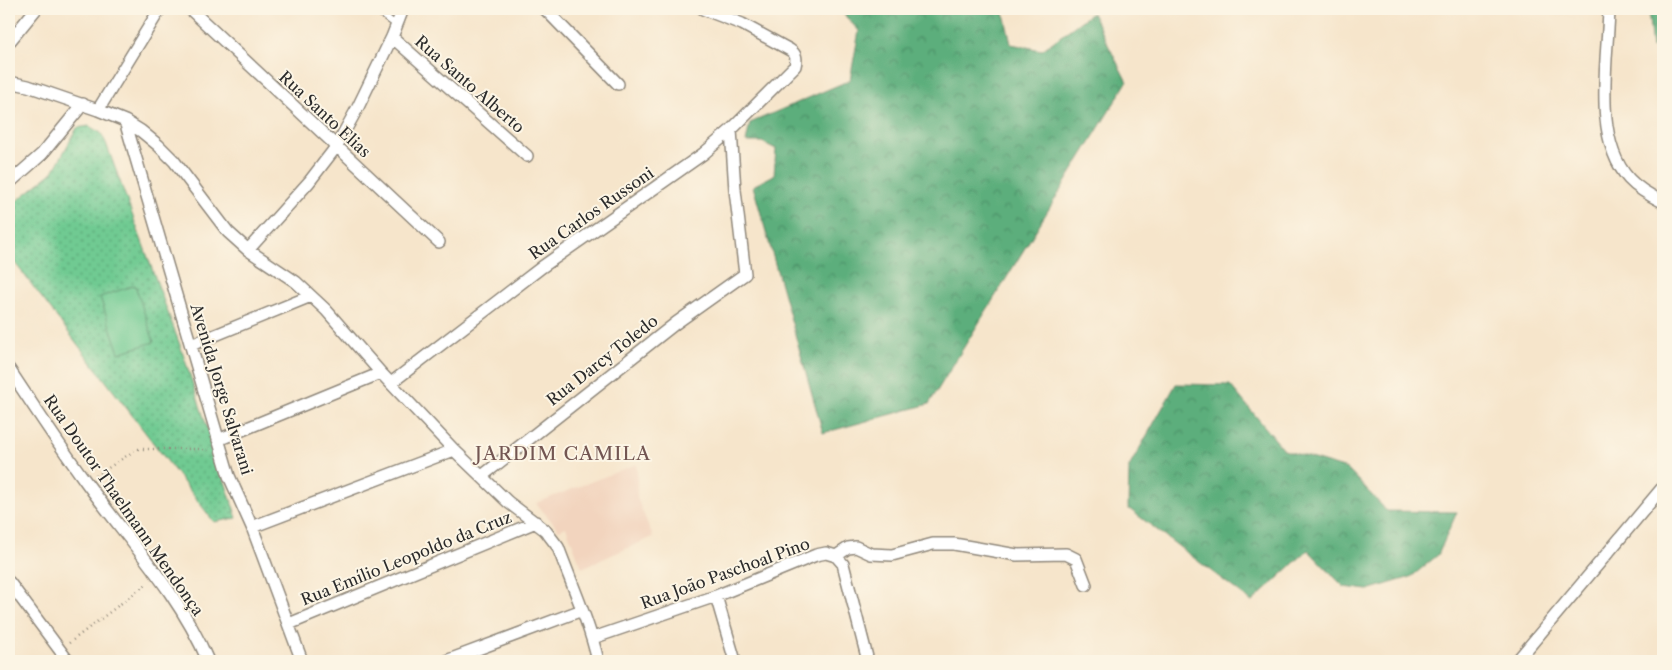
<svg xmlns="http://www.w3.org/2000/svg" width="1672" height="670" font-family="'Libre Caslon Text',serif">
<defs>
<pattern id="grass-dots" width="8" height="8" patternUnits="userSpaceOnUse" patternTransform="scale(1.25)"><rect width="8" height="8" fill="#70ca92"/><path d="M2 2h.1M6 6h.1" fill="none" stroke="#5ca477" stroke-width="1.8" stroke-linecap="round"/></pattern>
<pattern id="forest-crowns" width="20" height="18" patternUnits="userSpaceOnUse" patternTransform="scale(1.25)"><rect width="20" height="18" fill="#5cae7c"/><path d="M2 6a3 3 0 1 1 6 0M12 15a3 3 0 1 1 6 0" fill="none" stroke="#4c8e66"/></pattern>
</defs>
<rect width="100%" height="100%" fill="#fcf5e5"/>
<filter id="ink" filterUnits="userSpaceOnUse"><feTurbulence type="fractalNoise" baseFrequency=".02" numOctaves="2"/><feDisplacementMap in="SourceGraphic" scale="10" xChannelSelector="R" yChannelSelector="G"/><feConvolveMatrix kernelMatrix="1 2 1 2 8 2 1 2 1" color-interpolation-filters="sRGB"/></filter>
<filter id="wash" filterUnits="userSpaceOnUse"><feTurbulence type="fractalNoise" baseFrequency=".0096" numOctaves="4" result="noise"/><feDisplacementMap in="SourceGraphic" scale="20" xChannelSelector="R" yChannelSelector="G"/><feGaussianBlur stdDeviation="1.12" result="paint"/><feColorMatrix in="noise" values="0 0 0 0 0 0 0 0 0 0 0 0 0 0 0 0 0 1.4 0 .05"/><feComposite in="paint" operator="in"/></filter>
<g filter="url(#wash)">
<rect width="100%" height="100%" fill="#f6e5cb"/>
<path fill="#f2d4be" d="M637,464V498L653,537L582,568L566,527L559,530L536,503Z"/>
<path fill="url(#grass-dots)" stroke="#4e7a5e" d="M89,126L101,133L106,143L181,348L237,518L214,522L9,255V207L53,172L77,128Z"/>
<path fill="url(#forest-crowns)" stroke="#446c54" d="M839,9H1003L1011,44L1042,50L1092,13L1127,82L929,404L823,433L753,186L774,175L776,149L762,142H746L750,123L850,80L859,31Z
M1648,9H1663V40L1652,48Z
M1176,384L1230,385L1284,450L1347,469L1387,511L1457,512L1438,555L1411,577L1368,590L1344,587L1308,550L1252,602L1128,508L1129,467Z"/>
<path fill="#70ca92" stroke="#4e7a5e" d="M135,285L154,342L119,353L100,297Z"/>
</g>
<g filter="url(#ink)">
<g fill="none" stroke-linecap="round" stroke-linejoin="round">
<g stroke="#90887b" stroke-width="8">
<path id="service" d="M375,9L396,25"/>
</g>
<g stroke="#90887b" stroke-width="14">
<path id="minor" d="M190,9L439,242
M545,9L618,84
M1609,9C1608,58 1592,138 1629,179C1638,189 1651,196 1663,202
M392,37L527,156
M9,42L36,9
M9,82L28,86L98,110L125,121L141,131L158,145L174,161L228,232L248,250L296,282L326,310L381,373L454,450L508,502L545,530L558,547C572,585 589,622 598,661
M98,110L160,9
M125,121L229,476L252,527L302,661
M9,183L42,154L83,104
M248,250L309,182L336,147L358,107L392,37L403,9
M191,345L311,296
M9,369C34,407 59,445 86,482C128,540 180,594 208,661
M391,383L542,267L703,154L731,130L795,66C797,58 796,54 790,50L742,24L703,9
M218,440L381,373
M482,476L676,323L745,274L735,190L731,130
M252,527L454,450
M836,556L848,548L856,547L871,554L892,555L933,544H954L1017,555L1066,554L1076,559L1086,585
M836,556L843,564L868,661
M9,582L68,661
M716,596L735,661
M289,624L536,522
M593,638L716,596L816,555L826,553L836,556
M446,661L582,610
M1517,661L1663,487"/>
</g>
<path stroke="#90887b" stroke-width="2.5" stroke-dasharray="1 4" stroke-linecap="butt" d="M96,476L137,449H210
M69,643L148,583"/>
<use href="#service" stroke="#fff" stroke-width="5.5"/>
<use href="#minor" stroke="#fff" stroke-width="11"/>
</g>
</g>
<g text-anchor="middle" stroke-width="4" stroke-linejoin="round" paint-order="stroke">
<g font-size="16" fill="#2b2b2b" stroke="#fcf5e5">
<text transform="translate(470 84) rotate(41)" y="6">Rua Santo Alberto</text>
<text transform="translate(325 114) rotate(43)" y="6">Rua Santo Elias</text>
<text transform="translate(591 213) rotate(-35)" y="6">Rua Carlos Russoni</text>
<text transform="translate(602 360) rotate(-38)" y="6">Rua Darcy Toledo</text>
<text transform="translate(222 389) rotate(73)" y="6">Avenida Jorge Salvarani</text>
<text transform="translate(124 505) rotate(55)" y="6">Rua Doutor Thaelmann Mendonça</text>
<text transform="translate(406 558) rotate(-22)" y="6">Rua Emílio Leopoldo da Cruz</text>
<text transform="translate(725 573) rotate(-20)" y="6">Rua João Paschoal Pino</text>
</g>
<g font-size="19" letter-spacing="1" fill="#735652" stroke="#fcf5e5">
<text x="563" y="460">JARDIM CAMILA</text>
</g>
</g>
<rect width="1672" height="670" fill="none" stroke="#fcf5e5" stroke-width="30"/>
</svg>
